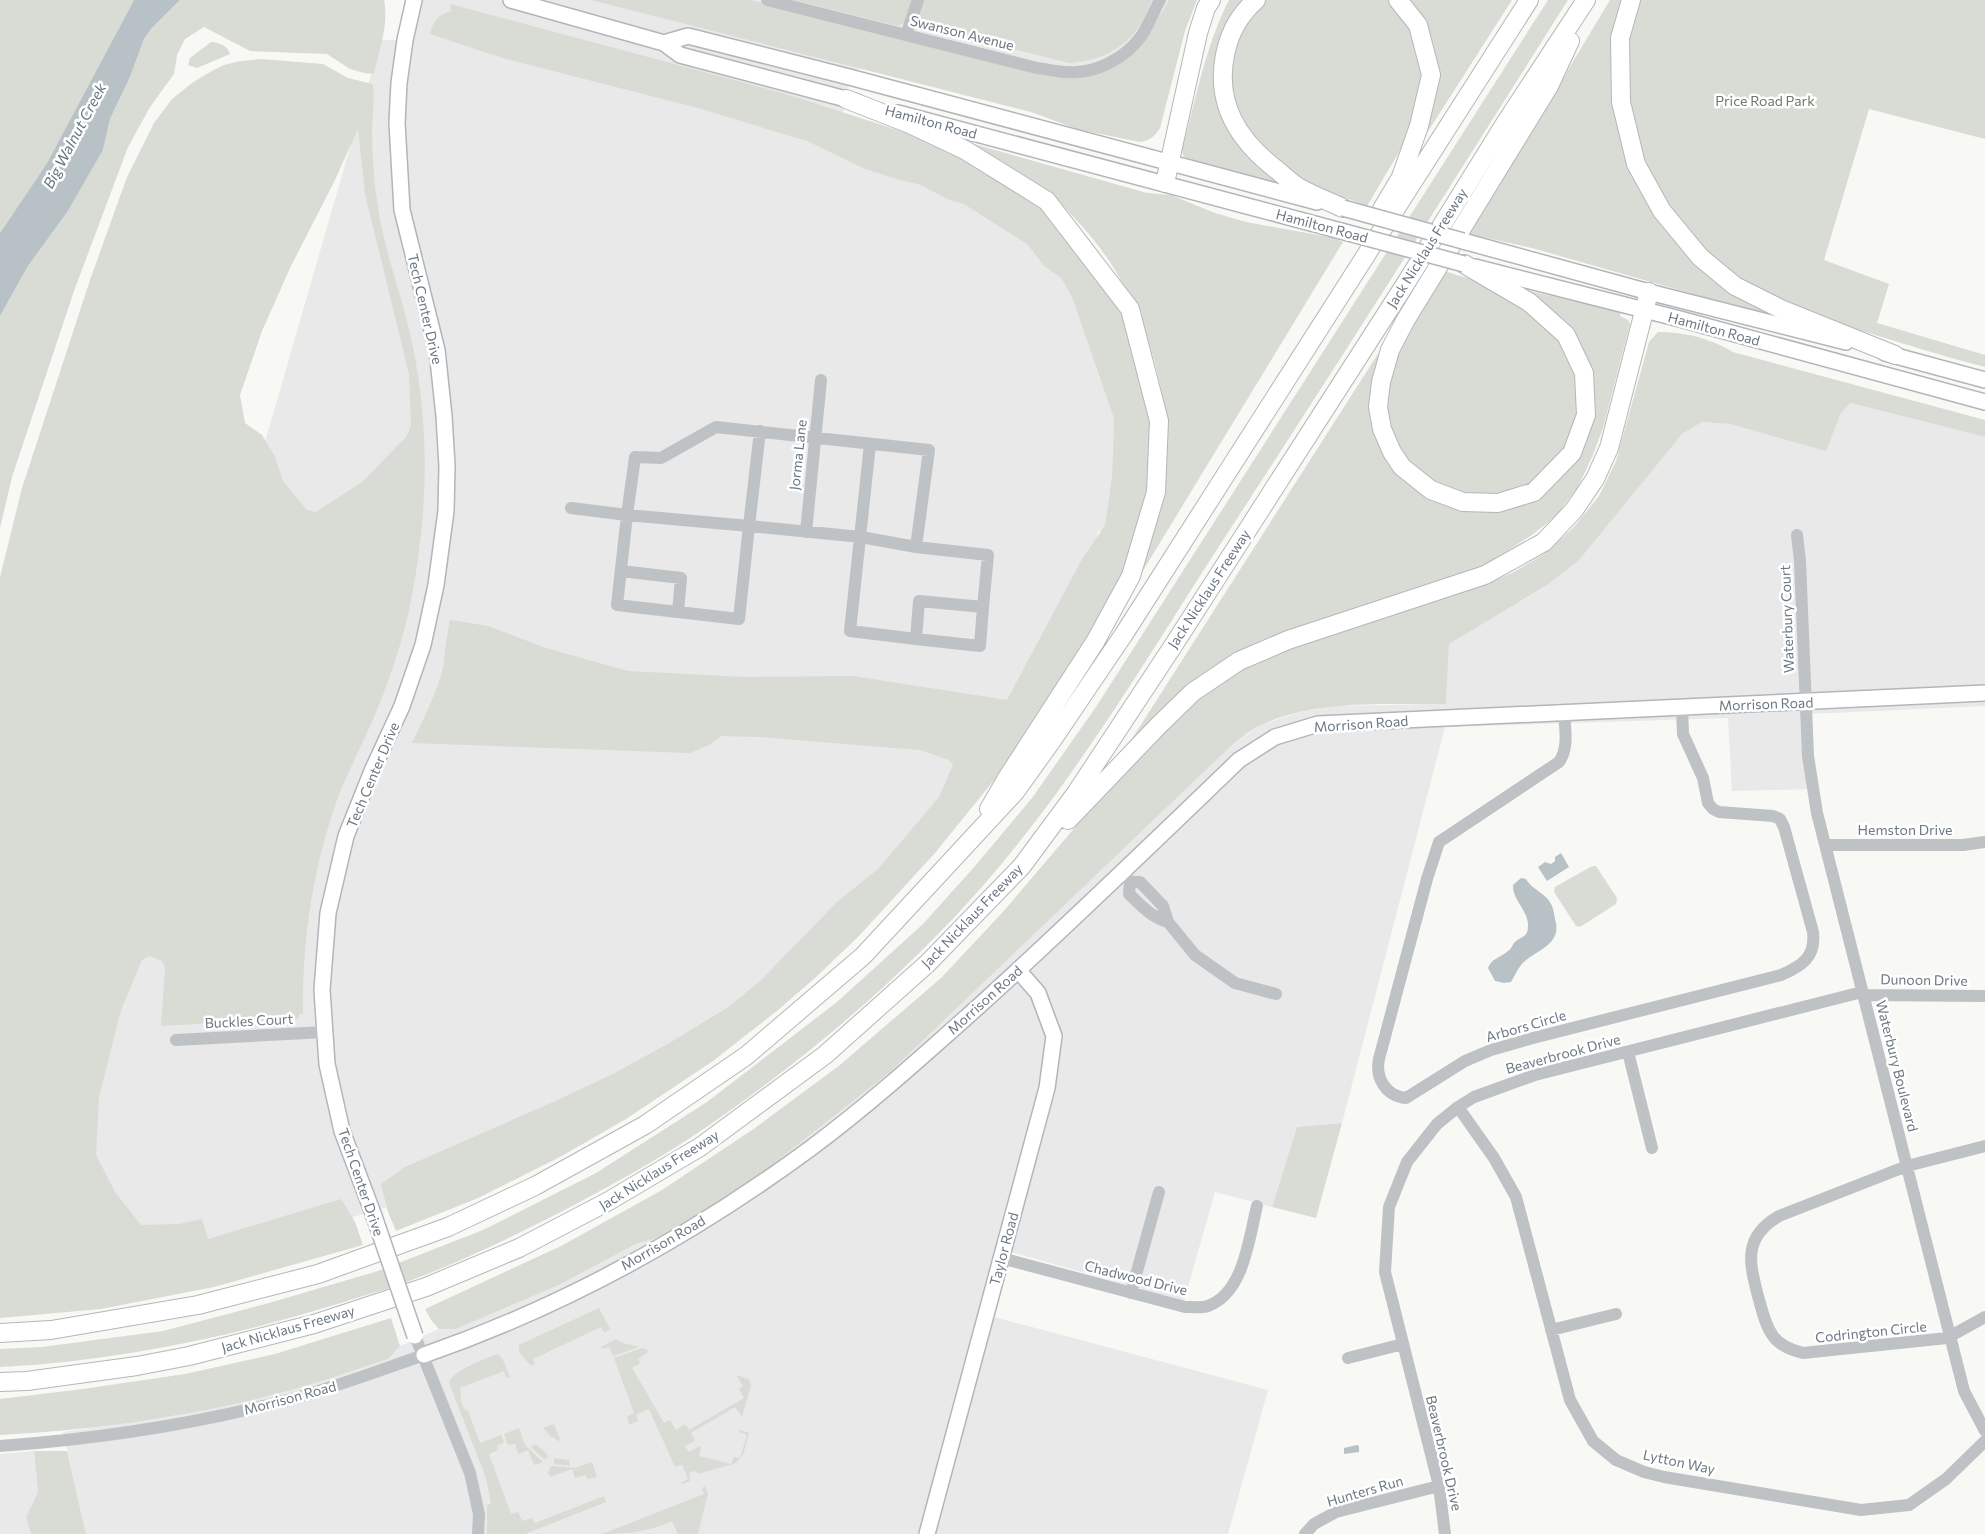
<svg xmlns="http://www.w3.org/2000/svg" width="1985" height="1534" font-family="Commissioner,sans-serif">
<rect width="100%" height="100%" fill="#f8f8f5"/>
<path fill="#e8e9e8" d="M414,0H1186L1131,86L859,68L847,89L839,137L1019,224L1050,270L1061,278L1072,297L1118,415L1113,440L1112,475L1105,525L1101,531H1098L1096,541L1016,694L934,822L792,976L441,1191L231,1253L24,1278L381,40H405Z
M1849,403L1985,437V706L1809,714L1816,789L1732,791L1728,718L1445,727L1342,1123L1297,1127L1272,1207L1215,1192L1184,1301L1011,1252L994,1317L1268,1390L1228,1534H86L63,1432L169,1417L273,1395L388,1359L400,1346L439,1329H456L559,1285L636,1244L654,1239L688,1222L757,1177L890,1072L1230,747L1260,725L1301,712L1334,706L1446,704L1449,644L1547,585L1682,434L1702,422L1730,424L1826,450L1841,413Z
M34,1451L38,1492L26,1517L31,1534H0V1454Z"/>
<path fill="#d8dcd5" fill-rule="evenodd" d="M0,0H134L47,163L0,233Z
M180,0H384C389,24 379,50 374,74L364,73L350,69L327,54L250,51L204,27L185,39L177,55L174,74L150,107L128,147L74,291L12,477L0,528V316L28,266L68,211L103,150L110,119L130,77L144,39L151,29Z
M591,0H751L1045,74L1075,78L1150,32L1169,0H1197L1185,31L1160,128C1154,137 1150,141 1139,142L1077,129L1031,112Z
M793,0H914L904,23L898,26Z
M922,0H1152C1148,8 1145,18 1140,25C1124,50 1098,61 1069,63L921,26L917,18Z
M1229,0H1249L1218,90L1277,179L1275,182L1192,161C1185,159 1183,157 1182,150C1196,99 1205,47 1229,0Z
M1264,0H1390L1412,23L1426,80L1411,132L1367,206L1327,191L1298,176L1270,157L1239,119L1229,80L1233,50L1245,24Z
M1406,0H1512L1427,133L1423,132C1437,99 1444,62 1427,29C1421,19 1413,9 1406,0Z
M1548,0H1568C1455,179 1341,359 1225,537C1148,656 1075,781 981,888C896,984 796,1067 690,1138C648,1166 602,1190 557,1214C511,1237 465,1260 417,1278C394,1288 368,1294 344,1302C232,1337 117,1361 0,1367V1349L42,1347L163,1331L269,1303L378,1271L483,1230L596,1173L707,1102L837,1002L923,924L976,865L1032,798L1096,707Z
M1610,0H1625L1615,84L1669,228L1778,313L1777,318L1532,248L1469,234Z
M1638,0H1985V139L1869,109L1824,260L1889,284L1877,323L1985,355V367C1946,357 1907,345 1869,333C1821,318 1771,302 1730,273C1690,244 1661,202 1643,156C1625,108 1622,50 1638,0Z
M450,4L786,94L944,145L1041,204L1115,296L1128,324L1145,376L1151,430L1152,470L1140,535L1112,599L1033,727L999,774L935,853L858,937L815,978L778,1010L713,1061L626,1119L560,1157L478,1198L396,1231L388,1212L381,1184L405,1167L553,1102L613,1074L671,1042L727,1008L759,982L837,902L878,869L939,797L953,765L949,760L920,750L758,737L721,736L709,745L690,753L412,743C421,725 442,682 444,662C445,648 447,634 450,620L488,626L546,648L628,671L744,677L853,676L1007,700L1081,561L1105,525L1112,475L1114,418L1072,297L1061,278L1044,266L1028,245L964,204L947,199L921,185L893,178L863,168L807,141L698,108L506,59L430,34C433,21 438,15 451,11Z
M211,42C219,42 228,46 230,54L197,68L188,65L190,58Z
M261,59L323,64L348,78L373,84C375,100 372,116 372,132C372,157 374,183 378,208C385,254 403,298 412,343C430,427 428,511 412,595C405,634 392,673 377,710C365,739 350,767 338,797C313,867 302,940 303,1014H299V1018L161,1026L165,967L162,961L149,956L142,960L121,1010L99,1097L96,1155L115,1192L141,1225L179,1224L202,1219L208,1239L341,1199L355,1222L363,1245L214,1287L101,1309L0,1318V577L22,488L90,280L127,177L154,123L172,99L192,83L210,72L224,65L241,61ZM358,129L365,194L409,374L411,426L406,437L362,482L316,512L307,510L283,481L275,457L262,435L245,423L240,395L262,331L291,266L334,182Z
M974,144L1147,193L1171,195L1215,213L1246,222L1334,238L1343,242L1144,569L1141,567C1147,550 1154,534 1157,516C1161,500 1161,481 1163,464C1164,453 1166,441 1166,430C1166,415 1163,399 1160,385C1146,315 1112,251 1059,203C1033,180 1003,164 974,147Z
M1444,271L1474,280L1531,309L1572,355L1582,396L1568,451L1532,485L1487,498L1444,490L1405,458L1392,439L1386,416V389L1399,344Z
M1529,291L1621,311L1620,316L1628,320L1630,324L1603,428L1592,457L1578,487L1556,516L1532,535L1471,574L1258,647L1126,748L1383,346V439L1453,504L1546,490L1562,477L1573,463L1593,419L1594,395L1591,370L1529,294Z
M1658,332C1686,332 1709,338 1733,352L1985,420V437L1850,403L1841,413L1826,451L1730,424L1702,422L1682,434L1579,560L1547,585L1449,644L1446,704C1385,705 1318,699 1261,725C1250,730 1239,740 1230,747L890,1072L757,1177L688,1222L654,1239L636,1244L559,1285L456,1329H439L431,1320L425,1309L561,1246L662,1190L755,1128L840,1065L941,978L1002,913L1083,818L1150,745L1201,696L1242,667L1282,650L1484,585L1512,573L1544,554L1573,528L1599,496L1616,461L1649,342Z
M1592,866H1596L1617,898L1616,904L1580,927L1576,926L1554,892L1555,887Z
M1342,1123L1316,1218L1272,1207L1297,1127Z
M599,1308L610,1329L604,1333L601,1327L533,1359L535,1364L531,1366L519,1352V1345Z
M391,1318L400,1346L388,1359C350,1371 311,1386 272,1395C183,1418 92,1430 0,1435V1399L83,1389L185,1374L275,1354Z
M616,1339L623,1343L639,1347L613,1356L610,1347L602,1349L601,1347Z
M642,1348L648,1350L647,1353L638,1359L640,1363L632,1368L664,1423L670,1420L676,1430L685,1424L689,1430L744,1398L739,1389L743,1386L736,1375L749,1379L751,1385L742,1417L735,1407L691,1433L695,1441L685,1446L689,1452L700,1446L701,1449L699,1456L731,1464L734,1457L740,1458L747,1435L739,1432L740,1430L749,1433L743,1455L736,1463L698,1474L695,1471L689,1472L690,1481L681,1484V1483L688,1479L682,1465L675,1467L649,1409L636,1415L638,1421L629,1425L627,1417L634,1413L614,1358Z
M498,1354L502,1358L510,1377L506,1378L504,1371L460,1388L461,1394L460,1397L464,1409L468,1411L480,1443L501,1435L504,1442L497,1446L498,1450L489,1454L511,1514L518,1512L522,1521L532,1518L535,1523L604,1496L606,1502L525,1534H487V1505L491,1504L486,1478L449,1383C451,1371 487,1358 498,1354Z
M554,1424L561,1442L550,1436L543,1428Z
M519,1428L525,1445L543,1462L534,1465L528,1450L518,1454L515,1444L508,1445L504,1434Z
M536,1444L548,1455L547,1459H544L531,1447Z
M34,1451H67L86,1534H31L26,1517L38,1492Z
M554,1458L569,1460L570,1466L554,1464Z
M592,1462L597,1477L588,1479L585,1475L575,1478L572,1469L550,1477L548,1473L550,1467L554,1466L575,1468Z
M705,1486L708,1494L698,1534H678L672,1521C648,1532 628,1534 602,1534L704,1494L702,1488Z"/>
<path fill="#b8c2c6" d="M134,0H180L151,29L144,39L130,77L110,119L103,150L68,211L28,266L0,316V233L47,163Z
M1561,853L1569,867L1547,881L1538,867L1545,862L1551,864L1555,861V857Z
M1521,878L1526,879C1532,890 1546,893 1551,904C1554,909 1554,916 1556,923C1560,945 1537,950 1524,962C1518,967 1515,976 1511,982L1504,983L1495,981L1488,968C1492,958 1500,958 1508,951C1512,949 1512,944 1515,942C1523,935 1528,938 1528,925C1528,910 1512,900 1513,885Z
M1357,1445L1359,1446V1452L1344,1454V1448Z"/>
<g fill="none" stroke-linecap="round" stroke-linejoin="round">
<g stroke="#b2b6b9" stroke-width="18">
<path id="major" d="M511,0L664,43L680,55L857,102
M664,43L688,36L853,78L1317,202
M898,113L1341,231
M1463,241L1649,292L1846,342
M1475,267L1680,319L1985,402
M1885,353L1985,380
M374,1216L342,1131L327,1064L322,990L328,913L346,836L372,771L402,706L423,645L436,585L446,511L447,466L444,416L437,350L402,210L397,123L399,83L405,40L414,0
M424,1355C562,1307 693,1235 811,1148C870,1104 924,1055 979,1006C1067,926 1153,843 1239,760L1275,737L1318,724L1985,693
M927,1534L1047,1088L1054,1036L1038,993L1018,970"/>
</g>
<g stroke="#b4b7ba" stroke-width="20">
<path id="highway" d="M1256,0C1239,15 1229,34 1225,55C1215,105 1239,141 1277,170C1284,176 1290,182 1298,187C1312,195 1328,201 1343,208
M1631,0L1620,38L1621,102L1636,164L1662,211L1700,257L1735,286L1781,309L1895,355
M846,99L910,124L965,150L1047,201L1130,309L1159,421L1156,492L1131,576L1095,642L1007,778L989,809
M1165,183L1198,33L1206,8L1211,0
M1382,209L1401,177L1419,126L1431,75L1418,25L1398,0
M1464,264L1529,302L1566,335L1584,373L1586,415L1572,453L1534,492L1498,503L1463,502L1431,490L1402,467L1392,452L1382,429L1378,407L1381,382L1390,350L1405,321L1549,86L1570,41
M1068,820L1158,726L1193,692L1239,661L1288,640L1485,575L1544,542L1574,510L1595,479L1609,448L1649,292
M0,1333L51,1330L198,1305L318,1274L448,1227L535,1186L645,1125L746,1056L863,956L1015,792L1053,739L1124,634L1529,0
M0,1382L27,1381L137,1366L189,1356L314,1324L426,1287L519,1248L607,1202L700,1147L825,1055L928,963L1022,866L1076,793L1173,646L1406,283L1506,122L1586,0"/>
</g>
<path stroke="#bec2c4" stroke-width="12" d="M767,0L1037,68C1047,69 1058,72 1068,72C1096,74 1126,58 1142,35C1149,24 1154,11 1160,0
M906,35L918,0
M870,444L850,631L916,639L919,601L983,607L980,646L916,639
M571,508L627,515L635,457L661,458L716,427L929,450L916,547L861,537L749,526L760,431
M627,515L749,526L739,619L617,605Z
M806,532L821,380
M1797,535L1800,561L1808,756L1817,813L1964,1391L1985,1431
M916,547L988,555L983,607
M621,571L681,578L678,612
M1564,713C1565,729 1569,748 1559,762L1439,842L1427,879L1379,1059C1375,1078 1386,1096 1406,1098L1465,1061L1491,1050L1533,1038L1781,975C1802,966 1816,957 1813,932L1784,827L1780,819L1773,816L1719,812L1713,809L1708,803L1703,778L1683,734L1682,707
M1825,845H1963L1985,842
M1126,877L1130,882L1129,894C1142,906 1151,917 1168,922
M1130,882H1140L1163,906L1168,922L1195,955L1235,983L1276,994
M1863,995L1985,996
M176,1040L325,1032
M1628,1052L1652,1148
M1458,1107L1494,1158L1516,1197L1570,1400L1593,1441L1616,1460L1644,1472L1664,1477L1861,1510L1909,1505L1946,1479L1985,1441
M1985,1146L1907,1166L1779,1216C1743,1237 1749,1262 1758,1296C1762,1310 1765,1325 1773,1336C1780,1346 1792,1350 1803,1353L1947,1338L1985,1317
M1001,1258L1185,1307C1192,1307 1202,1308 1208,1306C1244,1293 1249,1238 1257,1206
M1131,1293L1159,1192
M1551,1330L1616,1314
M415,1336L470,1473L479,1514L478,1534
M1348,1358L1403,1344
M0,1446C98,1439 196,1424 291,1399C336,1387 380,1370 424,1355
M1305,1534L1314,1524L1336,1512L1439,1486
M1445,1534L1439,1486L1385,1272L1389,1207L1407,1162L1437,1124L1458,1107L1474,1097L1535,1075L1862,992"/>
<use href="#major" stroke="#fff" stroke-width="15"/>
<use href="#highway" stroke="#fff" stroke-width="18"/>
<g stroke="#b2b6b9" stroke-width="18" stroke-linecap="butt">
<path id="major-bridge" d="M1343,208L1463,241
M1341,231L1464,264
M374,1216L415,1336"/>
</g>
<use href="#major-bridge" stroke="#fff" stroke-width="15"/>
</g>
<g text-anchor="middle" stroke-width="5" stroke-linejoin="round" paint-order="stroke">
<g font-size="14" fill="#6b7882" stroke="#fff">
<text transform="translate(962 33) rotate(14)" y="5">Swanson Avenue</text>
<text transform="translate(931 122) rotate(15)" y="5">Hamilton Road</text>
<text transform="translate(1322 226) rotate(15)" y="5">Hamilton Road</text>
<text transform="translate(1427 248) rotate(-58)" y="5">Jack Nicklaus Freeway</text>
<text transform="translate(425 309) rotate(77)" y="5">Tech Center Drive</text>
<text transform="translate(1714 329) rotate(15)" y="5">Hamilton Road</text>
<text transform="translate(798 455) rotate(-84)" y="5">Jorma Lane</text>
<text transform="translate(1209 589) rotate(-57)" y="5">Jack Nicklaus Freeway</text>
<text transform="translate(1787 619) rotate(-92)" y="5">Waterbury Court</text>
<text transform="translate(1766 704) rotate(-2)" y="5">Morrison Road</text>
<text transform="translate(1361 724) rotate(-4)" y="5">Morrison Road</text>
<text transform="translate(373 775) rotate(-67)" y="5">Tech Center Drive</text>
<text x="1905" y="835">Hemston Drive</text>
<text transform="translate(972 916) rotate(-46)" y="5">Jack Nicklaus Freeway</text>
<text transform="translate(1924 980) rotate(1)" y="5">Dunoon Drive</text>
<text transform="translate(985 1000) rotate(-42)" y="5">Morrison Road</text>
<text transform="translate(249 1021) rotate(-3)" y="5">Buckles Court</text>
<text transform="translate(1526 1026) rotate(-16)" y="5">Arbors Circle</text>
<text transform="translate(1563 1054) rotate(-15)" y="5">Beaverbrook Drive</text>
<text transform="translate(1897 1066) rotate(76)" y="5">Waterbury Boulevard</text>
<text transform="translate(659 1170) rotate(-32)" y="5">Jack Nicklaus Freeway</text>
<text transform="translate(361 1182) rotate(71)" y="5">Tech Center Drive</text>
<text transform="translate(663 1243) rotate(-30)" y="5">Morrison Road</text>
<text transform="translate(1004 1249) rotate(-75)" y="5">Taylor Road</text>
<text transform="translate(1136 1278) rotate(14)" y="5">Chadwood Drive</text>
<text transform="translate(288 1329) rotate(-16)" y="5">Jack Nicklaus Freeway</text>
<text transform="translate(1871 1332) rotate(-6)" y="5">Codrington Circle</text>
<text transform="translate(290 1398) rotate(-15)" y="5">Morrison Road</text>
<text transform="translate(1444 1453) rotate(77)" y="5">Beaverbrook Drive</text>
<text transform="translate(1679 1462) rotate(12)" y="5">Lytton Way</text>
<text transform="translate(1365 1491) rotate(-16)" y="5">Hunters Run</text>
</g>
<g font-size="14" fill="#6c7a69" stroke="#fff">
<text x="1765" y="106">Price Road Park</text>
</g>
<g font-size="15" font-style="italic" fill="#67777e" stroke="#fff">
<text transform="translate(75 136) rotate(-62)" y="5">Big Walnut Creek</text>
</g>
</g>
</svg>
